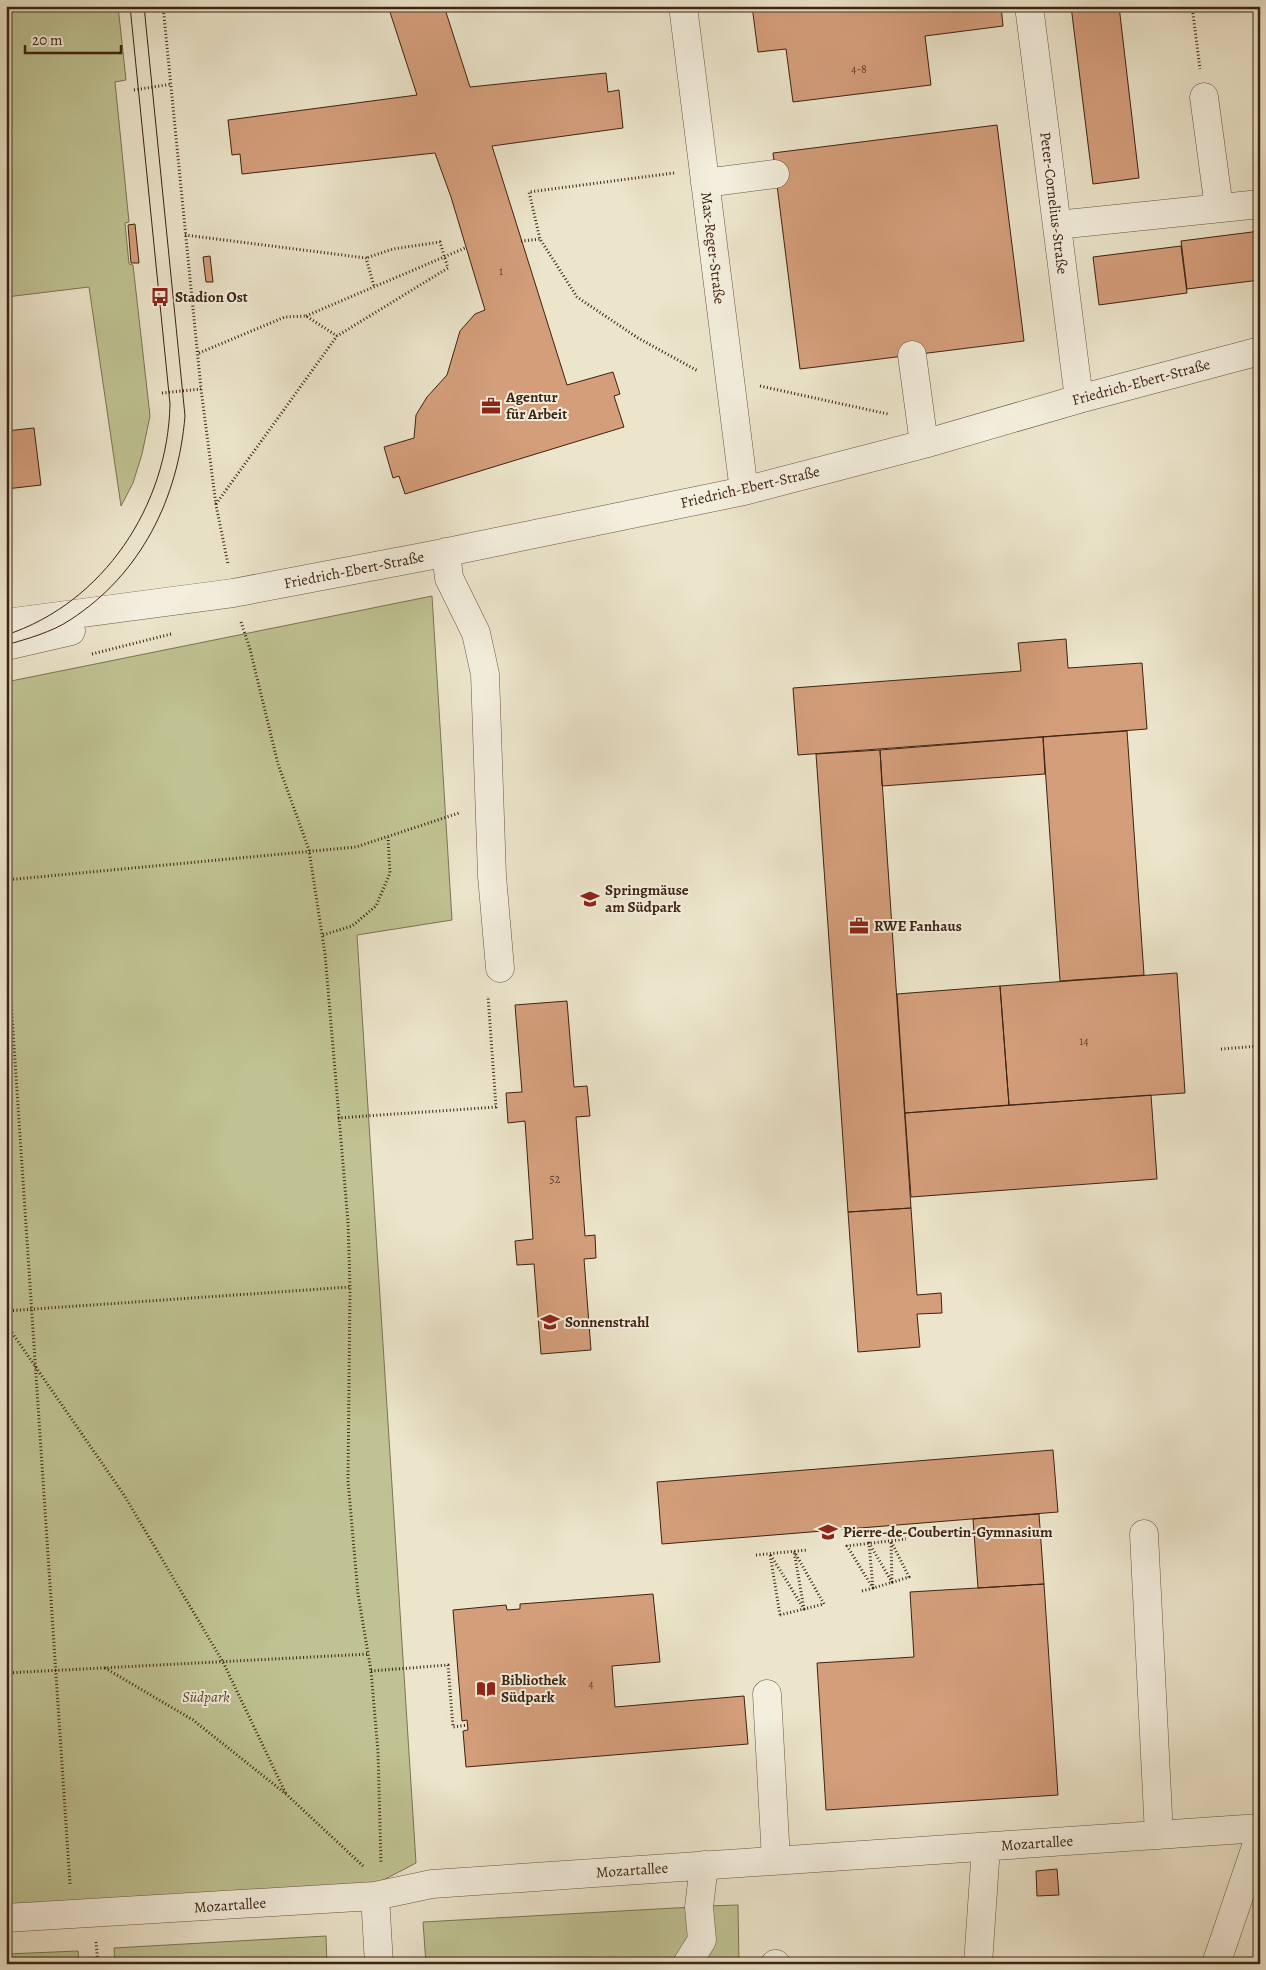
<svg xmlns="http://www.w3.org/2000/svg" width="1266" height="1970" font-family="Alegreya,serif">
<rect width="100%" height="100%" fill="#ece5cb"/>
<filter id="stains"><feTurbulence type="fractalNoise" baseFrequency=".004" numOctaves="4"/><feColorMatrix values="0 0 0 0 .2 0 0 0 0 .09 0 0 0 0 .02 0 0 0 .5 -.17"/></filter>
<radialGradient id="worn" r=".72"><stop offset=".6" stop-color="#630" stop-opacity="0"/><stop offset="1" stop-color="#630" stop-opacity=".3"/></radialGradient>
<path fill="#bfc292" stroke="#7e7252" d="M6,6H118L126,80L115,82L129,222L125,223L129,264L133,265L150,416L142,454L133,483L121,506L89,287L6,297Z
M432,596L452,920L357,935L416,1863L370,1887L6,1910V682Z
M738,1905L739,1964H694L707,1906Z
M693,1907L694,1937L677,1964H426L423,1922Z
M326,1936L327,1964H115L114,1948Z
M78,1951L79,1964H6V1954Z"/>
<path fill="#d49e7b" stroke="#3d2311" d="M388,6H444L470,87L606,73L608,92L619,90L623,128L492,146L567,385L613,372L620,394L614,396L624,427L405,494L399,476L393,478L384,447L414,438L416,415L427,397L447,375L460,331L475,314L485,310L451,197L435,153L242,174L240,154L232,155L228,120L417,95Z
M752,6H1001L1003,26L925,36L931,85L793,102L786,49L758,52Z
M1071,6H1119L1139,178L1093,184Z
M997,125L1024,341L800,369L773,153Z
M135,224L139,263H131L128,225Z
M1260,231V280L1187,289L1181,241Z
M1181,246L1187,293L1099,305L1093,257Z
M210,256L213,282H206L203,257Z
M34,428L41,485L6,489V431Z
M1066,639L1068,668L1142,663L1147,729L798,755L793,688L1021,671L1018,643Z
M1127,731L1144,975L1060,981L1043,737Z
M1043,737L1045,774L882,786L880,750Z
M880,750L911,1208L848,1212L816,754Z
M1177,973L1185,1093L1009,1105L1000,986Z
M1000,986L1009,1105L905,1113L897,994Z
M567,1001L574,1087L587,1086L590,1116L576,1117L585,1236L595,1235L596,1258L584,1259L591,1350L541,1354L534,1264L517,1265L515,1241L533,1239L525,1121L508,1123L506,1093L522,1092L515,1005Z
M1151,1095L1157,1179L911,1197L905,1113Z
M911,1208L917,1295L941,1293L942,1313L917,1314L920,1347L858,1352L848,1212Z
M1053,1450L1058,1512L662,1544L657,1482Z
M1039,1514L1044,1584L978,1588L973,1519Z
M1044,1584L1058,1795L826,1810L817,1663L914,1657L910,1592Z
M653,1594L660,1662L612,1666L615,1707L744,1696L748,1744L466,1767L463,1731L468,1730L467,1720L462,1721L453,1610L506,1605L507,1610L520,1609V1604Z
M1057,1869L1059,1895L1037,1896L1036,1871Z"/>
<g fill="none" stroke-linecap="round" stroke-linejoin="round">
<g stroke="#695440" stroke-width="29">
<path id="minor" d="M683,6L744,491
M1029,6L1079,399
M1204,97L1219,208
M705,183L775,174
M1057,225L1260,204
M912,355L924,444
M446,552L449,578L476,633L485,674L492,876L500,968
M6,623L233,593L433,555L744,491L924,444L1079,399L1260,351
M6,646L71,631
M1144,1534L1159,1835
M767,1694L776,1860
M375,1896L379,1964
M6,1918L375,1896L432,1884L1260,1828
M687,1964L702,1940L699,1907L704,1865
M775,1964H776
M978,1964L986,1847
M1216,1964L1260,1835"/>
</g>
<path stroke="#3d2311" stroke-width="3" stroke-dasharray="1 2.5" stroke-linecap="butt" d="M163,6L201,389L216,505L228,564
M1192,6L1200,69
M134,90L172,84
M674,173L529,192L540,239L577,297L638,338L698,371
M185,235L366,258L374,286
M521,241L540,239
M306,316L465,248
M199,353L285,317L306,316L337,336
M760,386L888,414
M162,393L201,389
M216,504L337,336L448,268L440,242L393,249L366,258
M241,622L250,649L278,764L309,850L325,954L348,1222L350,1287L348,1481L358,1594L371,1671L378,1752L381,1864
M92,654L171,634
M6,880L356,847L459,813
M6,926L70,1884
M323,935L352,926L376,906L390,873L388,837
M1221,1049L1260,1046
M338,1118L496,1107L488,996
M6,1311L350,1287
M6,1324L124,1495L223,1662L286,1794
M756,1555L807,1550
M862,1591C878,1587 893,1582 909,1577L891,1541L892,1582L869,1543L873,1588L847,1546L906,1539
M780,1615L824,1604L794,1551L804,1609L770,1554L780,1615
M105,1668L193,1720L286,1794L363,1866
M371,1671L448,1665L453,1727L467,1725
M6,1673L369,1654
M96,1942L98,1964"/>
<use href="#minor" stroke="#f3eedd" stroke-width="28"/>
<path stroke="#3d2311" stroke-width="1" d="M6,635C104,603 168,505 170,404L130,6
M6,645C27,639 52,632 70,620C141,574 178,499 185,416L144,6"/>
</g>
<defs>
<g id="bus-bare" transform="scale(1.5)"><path d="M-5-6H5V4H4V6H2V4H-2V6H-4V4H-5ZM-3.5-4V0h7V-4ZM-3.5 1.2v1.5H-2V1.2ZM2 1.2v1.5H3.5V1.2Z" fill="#8f2418" stroke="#f3eedd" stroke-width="2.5" paint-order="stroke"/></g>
<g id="office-bare" transform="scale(1.5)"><path d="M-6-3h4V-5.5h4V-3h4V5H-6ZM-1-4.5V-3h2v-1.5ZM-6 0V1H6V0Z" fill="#8f2418" stroke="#f3eedd" stroke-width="2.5" paint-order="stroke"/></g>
<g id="school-bare" transform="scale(1.5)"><path d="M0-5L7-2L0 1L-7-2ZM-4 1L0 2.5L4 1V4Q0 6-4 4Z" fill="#8f2418" stroke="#f3eedd" stroke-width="2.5" paint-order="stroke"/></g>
<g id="library-bare" transform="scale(1.5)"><path d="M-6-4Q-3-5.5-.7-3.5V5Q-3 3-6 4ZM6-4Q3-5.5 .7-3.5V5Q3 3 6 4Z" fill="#8f2418" stroke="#f3eedd" stroke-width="2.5" paint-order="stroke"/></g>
</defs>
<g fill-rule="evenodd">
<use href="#bus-bare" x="160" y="297"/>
<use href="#office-bare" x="491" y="406"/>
<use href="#school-bare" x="590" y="899"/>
<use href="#office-bare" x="859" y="926"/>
<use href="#school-bare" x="550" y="1322"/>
<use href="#school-bare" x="828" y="1532"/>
<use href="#library-bare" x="486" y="1689"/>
</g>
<g text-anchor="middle" stroke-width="4" stroke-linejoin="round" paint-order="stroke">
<g font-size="12" fill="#63422c">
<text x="859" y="73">4-8</text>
<text x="501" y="275">1</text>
<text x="1084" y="1045">14</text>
<text x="555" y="1183">52</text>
<text x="591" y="1688">4</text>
</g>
<g font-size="15" fill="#3d2311" stroke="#f3eedd">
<text transform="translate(1054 203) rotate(83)" y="5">Peter-Cornelius-Straße</text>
<text transform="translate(713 248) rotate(83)" y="5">Max-Reger-Straße</text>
<text transform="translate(1141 382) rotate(-15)" y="5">Friedrich-Ebert-Straße</text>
<text transform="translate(750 487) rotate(-13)" y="5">Friedrich-Ebert-Straße</text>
<text transform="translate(354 570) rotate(-11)" y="5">Friedrich-Ebert-Straße</text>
<text transform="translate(1037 1843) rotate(-4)" y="5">Mozartallee</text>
<text transform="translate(632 1870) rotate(-4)" y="5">Mozartallee</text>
<text transform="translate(230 1905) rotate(-4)" y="5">Mozartallee</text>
</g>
<g font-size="15" font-weight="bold" fill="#3d2311" stroke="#f3eedd" text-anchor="start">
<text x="175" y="302">Stadion Ost</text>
<text x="506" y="402">Agentur<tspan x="506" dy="17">für Arbeit</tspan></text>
<text x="605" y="895">Springmäuse<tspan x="605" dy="17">am Südpark</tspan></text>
<text x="874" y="931">RWE Fanhaus</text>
<text x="565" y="1327">Sonnenstrahl</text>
<text x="843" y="1537">Pierre-de-Coubertin-Gymnasium</text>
<text x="501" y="1685">Bibliothek<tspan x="501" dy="17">Südpark</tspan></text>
</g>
<g font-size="15" font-style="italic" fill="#5e4b31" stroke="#f3eedd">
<text x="206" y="1702">Südpark</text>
</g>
</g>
<rect width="1266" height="1970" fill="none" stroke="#ece5cb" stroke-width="25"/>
<rect x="8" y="8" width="1251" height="1955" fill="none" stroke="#3d2311" stroke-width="2.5"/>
<rect x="12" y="12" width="1241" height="1945" fill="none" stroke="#3d2311"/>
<path d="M25 45v8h96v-8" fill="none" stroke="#3d2311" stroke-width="2.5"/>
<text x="32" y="45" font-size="15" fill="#3d2311" stroke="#f3eedd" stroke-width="4" paint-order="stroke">20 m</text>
<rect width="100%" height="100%" filter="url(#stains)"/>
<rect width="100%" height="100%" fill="url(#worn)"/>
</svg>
